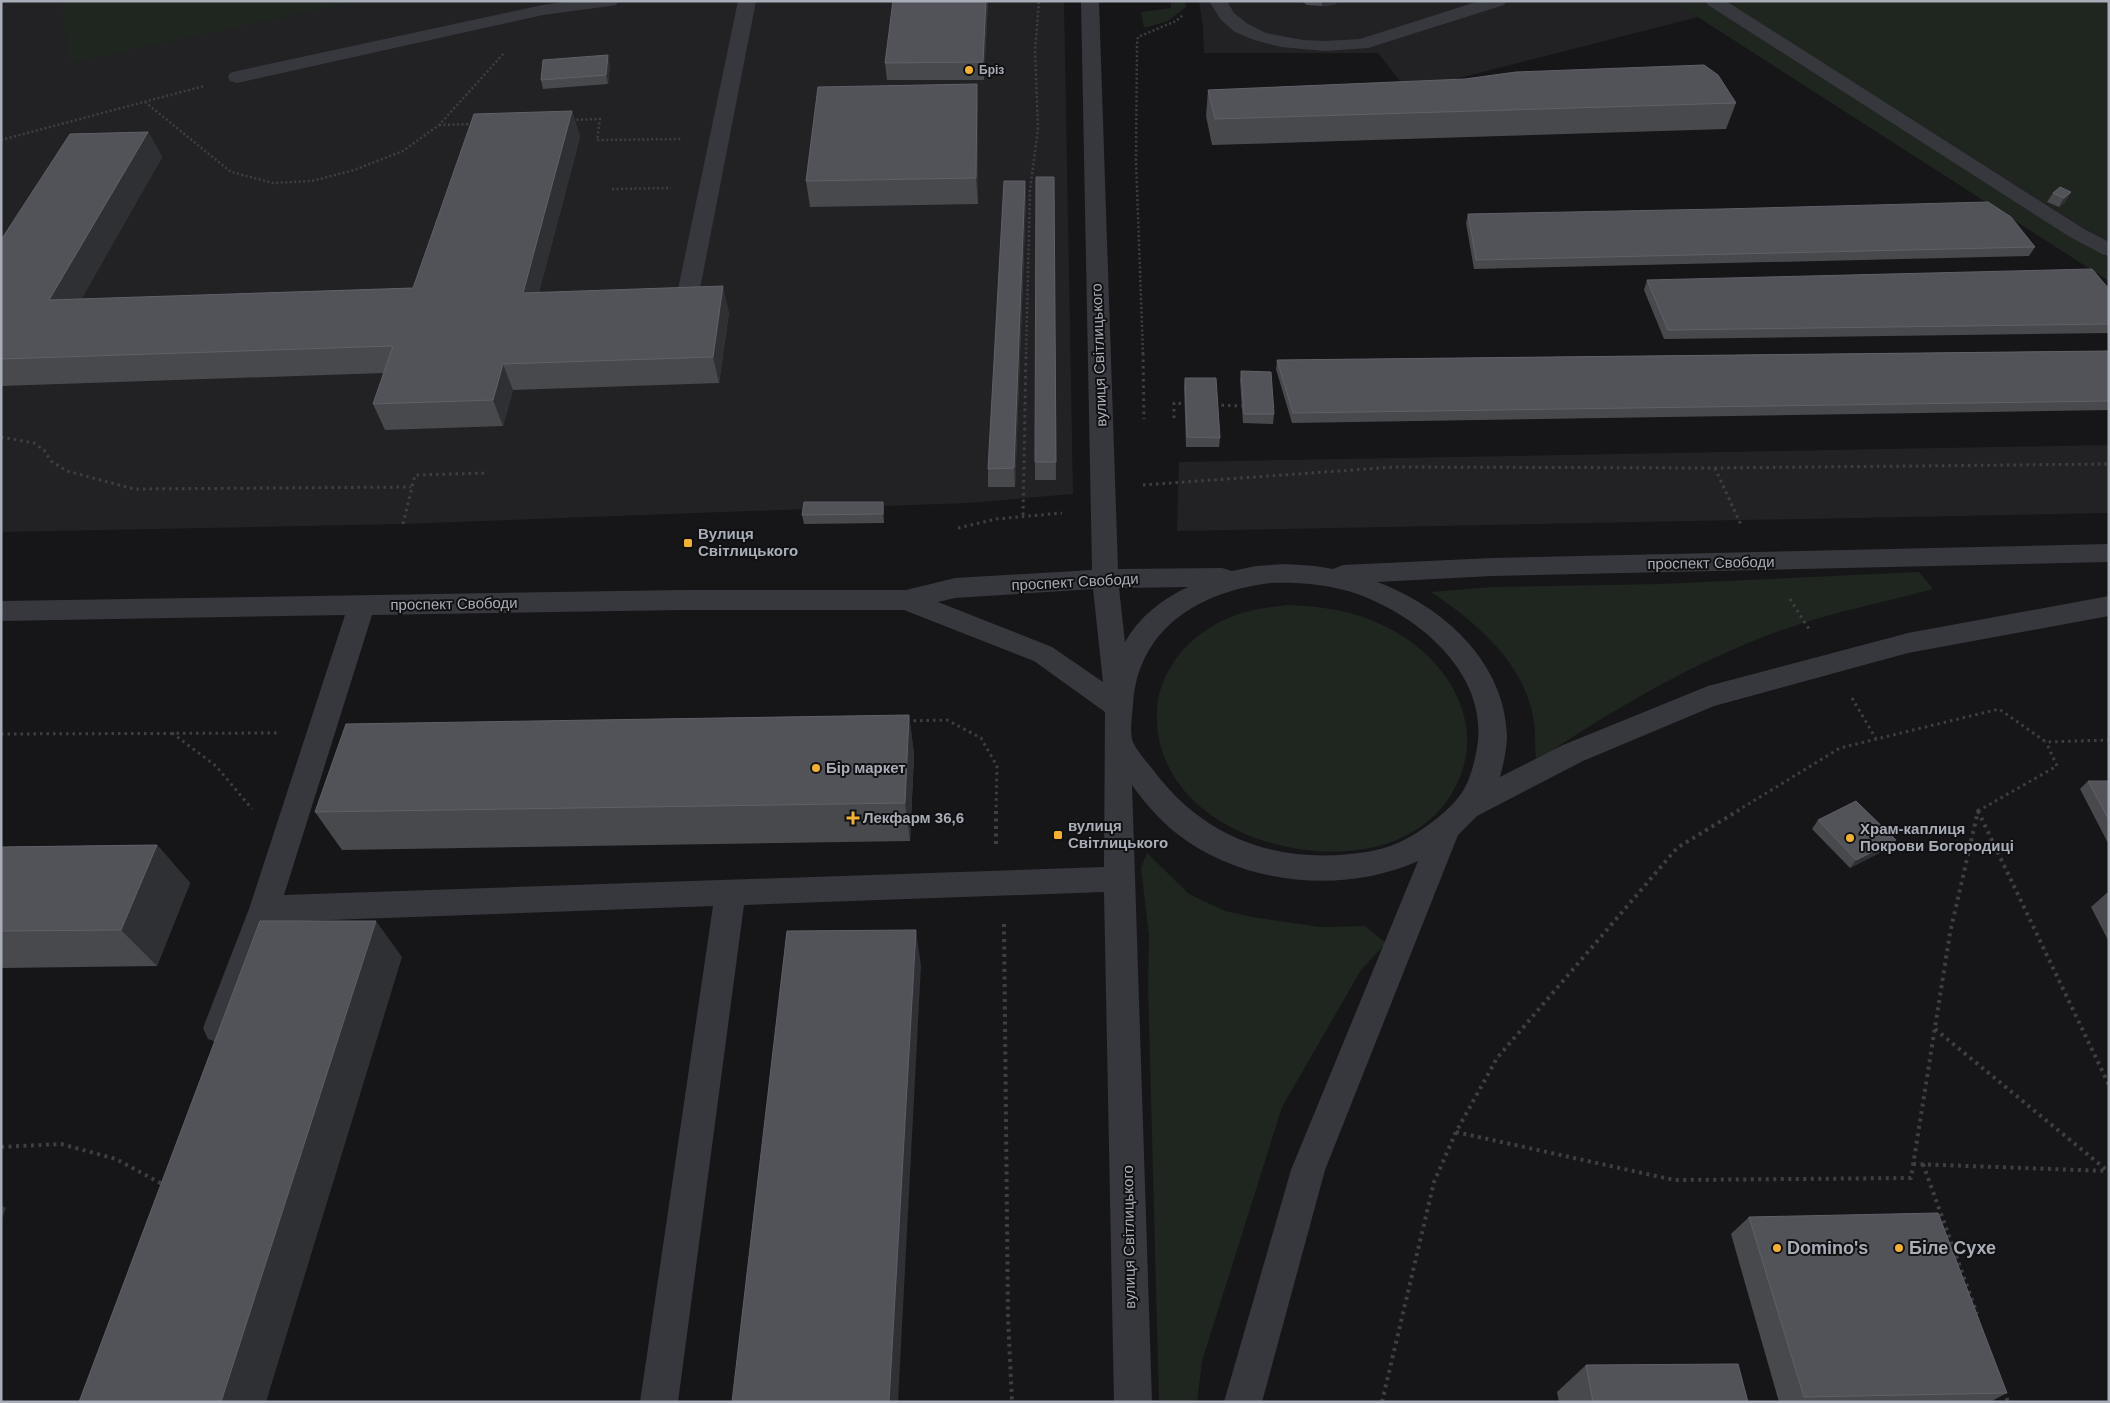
<svg xmlns="http://www.w3.org/2000/svg" width="2110" height="1403" font-family="Helvetica,sans-serif">
<rect width="100%" height="100%" fill="#161618"/>
<path fill="#222225" d="M1,1H1064L1073,494L967,503L403,524L1,532Z
M1199,1H2109V281L1698,17L1408,91L1378,53H1204L1203,26Z
M2109,445V513L1177,531L1179,462Z"/>
<path fill="#1e261f" d="M60,1H359L70,63Z
M1171,1H1185L1186,7L1168,21L1144,28L1141,12L1171,8Z
M1673,1H1700L2072,236L2109,255V281Z
M1724,1H2109V240L2073,220Z
M1919,572L1933,589C1886,602 1837,611 1791,627C1705,656 1612,709 1537,761C1534,748 1536,735 1534,722C1526,664 1476,622 1431,592L1492,587L1660,584Z
M1288,605C1319,606 1349,610 1378,623C1445,652 1493,724 1452,793C1436,822 1402,842 1370,848C1290,864 1173,826 1158,734C1155,711 1157,690 1169,670C1183,644 1208,625 1236,615C1252,609 1270,607 1288,605Z
M1147,853L1189,894L1225,911L1252,917L1320,927L1365,926L1386,943L1361,970L1282,1107L1202,1361L1197,1402H1159L1148,984L1149,936L1141,868Z"/>
<g fill="none" stroke-linecap="round" stroke-linejoin="round">
<path stroke="#3d3f44" stroke-width="2.5" stroke-dasharray="2 2.5" stroke-linecap="butt" d="M145,102L231,172L273,183L312,181L354,170L403,151L439,125L504,53
M572,120L600,119L597,140L682,139
M439,125L473,124
M1,140L204,86
M612,189L671,188
M1026,354L1030,190L1038,129L1035,51L1039,1
M1143,354L1136,160L1137,44L1138,37L1176,21L1184,14"/>
<path stroke="#3d3f44" stroke-width="3" stroke-dasharray="2.5 4" stroke-linecap="butt" d="M1143,353L1144,419
M1215,405L1242,406
M1174,418V403L1189,404
M1,437L34,443L44,450L51,461L67,471L134,489L411,487
M1715,468L1741,525
M1143,485L1395,467L1715,468L2109,464
M1023,515L1026,353
M403,524L415,475L487,473
M958,528L996,519L1062,513
M1790,599L1809,629
M1852,698L1876,739
M907,721L947,720L981,738L997,766L996,811
M172,733L216,766L252,809
M1,734L278,733
M1737,811L1840,748L1999,709L2046,742L2109,740
M1978,811L2057,766L2046,742"/>
<path stroke="#3d3f44" stroke-width="4" stroke-dasharray="3 4.5" stroke-linecap="butt" d="M1978,811L2109,1085
M996,844V810
M1004,924L1008,1318L1012,1402
M1935,1029L2109,1172
M1456,1132L1674,1180L1911,1178L1950,933L1978,811L1980,810
M1,1147L61,1144L116,1159L164,1185
M1913,1164L2107,1171
M1923,1164L1977,1314
M2004,1391L2008,1402
M1382,1402L1434,1182L1456,1132L1497,1058L1677,848L1739,810"/>
<path fill="#37383d" fill-rule="evenodd" d="M569,1H619L616,5L610,6L543,15L237,83L230,81L228,77L230,73L237,71L543,5Z
M738,1H756L699,294L696,299L688,301L680,299L677,294Z
M1081,1H1099L1118,569L1222,568L1232,571L1256,566L1285,564L1315,566L1333,569L1343,565L1492,558L2109,544V562L1492,576L1377,582C1442,606 1505,661 1507,736C1507,749 1503,765 1500,777L1563,745L1708,686L1908,633L2109,596V616L1908,653L1714,706L1583,761L1477,816L1458,835L1325,1170L1262,1402H1224L1291,1170L1418,861C1342,895 1242,885 1176,833C1159,819 1145,803 1132,785L1152,1402H1114L1104,892L744,905L678,1402H640L713,906L274,922L230,1039L219,1043L208,1039L203,1028L249,909L345,615L1,621V601L683,590H906L955,578L1092,570ZM1270,583C1296,582 1323,584 1348,591C1414,611 1490,672 1477,748C1471,779 1466,794 1441,815C1421,832 1398,846 1372,851C1288,866 1211,844 1157,775C1151,766 1134,749 1132,739C1130,729 1132,715 1133,705C1138,628 1199,592 1270,583ZM1188,587C1162,599 1139,617 1125,642L1119,588ZM1093,589L1103,682L1052,647L938,602L955,598ZM683,610H904L1034,661L1105,712L1104,867L284,895L372,615Z
M1209,1H1227L1234,13L1248,24L1266,33L1303,40L1325,41L1360,39L1479,1H1507L1504,5L1368,48L1325,51L1281,47L1254,40L1235,32L1221,20Z
M1705,1H1726L2084,229L2109,242V256L2102,254L2070,237L1708,5Z"/>
</g>
<path fill="#47494d" d="M988,1L984,80H887L885,63Z
M1301,1H1340L1333,5L1322,6L1307,5Z
M610,64L608,84L543,89L541,80Z
M977,84L978,110V204L810,207L806,181Z
M1208,90L1736,103L1726,129L1212,145L1206,116Z
M572,111L580,137L539,292L729,312L719,383L513,390L503,426L385,430L373,404L384,373L1,386V240L148,132L162,157L81,299L413,288Z
M1054,177L1056,480H1035V462Z
M1025,181L1026,199L1015,487H988V469Z
M2071,192L2065,202L2059,207L2047,202L2053,193Z
M1468,214L2035,247L2029,256L1474,269L1466,223Z
M1647,280L2109,289V333L1664,339L1644,290Z
M2109,351V410L1292,423L1276,369L1277,360Z
M1241,371L1274,414L1273,424L1243,423L1240,380Z
M1185,378L1220,438L1219,447H1186L1184,387Z
M883,502L884,511V523L804,524L802,515Z
M909,715L914,755L910,841L342,850L315,812Z
M2088,781H2109V845L2080,789Z
M1818,820L1889,848L1850,868L1812,829Z
M157,845L190,883L157,966L1,968V847Z
M2109,891V942L2091,907Z
M1749,1217L2007,1393L1990,1402H1779L1731,1234Z
M1586,1365L1748,1402H1559L1557,1392Z"/>
<path fill="#2f3033" d="M986,1H988L984,80L983,62Z
M1322,1H1340L1333,5L1322,6Z
M608,55L610,64L608,84L606,75Z
M977,84L978,110V204L976,178Z
M572,111L580,137L532,319L523,293Z
M148,132L162,157L66,327L49,300Z
M1025,181L1026,199L1015,487L1014,468Z
M2071,192L2065,202L2059,207L2064,198Z
M723,286L729,312L719,383L713,357Z
M503,364L513,390L503,426L493,400Z
M883,502L884,511V523L883,514Z
M909,715L914,755L910,841L905,803Z
M1896,840L1889,848L1850,868L1856,860Z
M157,845L190,883L157,966L121,930Z
M376,921L402,957L266,1402H221Z
M916,930L921,966L898,1402H889Z
M1,1205L6,1208L1,1222Z"/>
<path fill="#525359" stroke="#5f6168" d="M893,1H986L983,62L885,63Z
M608,55L606,75L541,80L543,60Z
M1704,65L1718,75L1736,103L1215,119L1208,90L1465,79L1516,72Z
M977,84L976,178L806,181L818,87Z
M572,111L523,293L723,286L713,357L503,364L493,400L373,404L393,346L1,359V240L70,134L148,132L49,300L413,288L474,114Z
M1036,177H1054L1056,462H1035Z
M1004,181H1025L1014,468L988,469Z
M2060,187L2071,192L2064,198L2053,193Z
M1988,202L2011,217L2035,247L1476,260L1468,214L1721,209Z
M2092,269L2109,289V324L1668,330L1647,280Z
M2109,351V401L1293,413L1277,360Z
M1241,371L1271,372L1274,414H1244Z
M1185,378H1216L1220,438L1187,437Z
M804,502H883V514L802,515Z
M909,715L905,803L315,812L346,724Z
M2088,781H2109V820Z
M1856,801L1896,840L1856,860L1818,820Z
M157,845L121,930L1,931V847Z
M260,921H376L221,1402H79Z
M916,930L889,1402H732L787,931Z
M1938,1213L2007,1393L1804,1397L1749,1217Z
M1738,1364L1748,1402H1593L1586,1365Z"/>
<g fill="#f2b134" stroke="#111113" stroke-width="2">
<circle cx="969" cy="70" r="5"/>
<rect x="683" y="538" width="10" height="10" rx="2.5"/>
<circle cx="816" cy="768" r="5"/>
<path d="M850.5 810.5h5v5h5v5h-5v5h-5v-5h-5v-5h5z"/>
<rect x="1053" y="830" width="10" height="10" rx="2.5"/>
<circle cx="1850" cy="838" r="5"/>
<circle cx="1777" cy="1248" r="5"/>
<circle cx="1899" cy="1248" r="5"/>
</g>
<g text-anchor="middle" stroke-width="4" stroke-linejoin="round" paint-order="stroke">
<g font-size="12" font-weight="bold" fill="#a8adb8" stroke="#111113" text-anchor="start">
<text x="979" y="74">Бріз</text>
</g>
<g font-size="15" fill="#a8adb8" stroke="#111113">
<text transform="translate(1099 355) rotate(-92)" y="5">вулиця Світлицького</text>
<text transform="translate(1711 563) rotate(-1)" y="5">проспект Свободи</text>
<text transform="translate(1075 582) rotate(-3)" y="5">проспект Свободи</text>
<text transform="translate(454 604) rotate(-1)" y="5">проспект Свободи</text>
<text transform="translate(1129 1237) rotate(-91)" y="5">вулиця Світлицького</text>
</g>
<g font-size="15" font-weight="bold" fill="#a8adb8" stroke="#111113" text-anchor="start">
<text x="698" y="539">Вулиця<tspan x="698" dy="17">Світлицького</tspan></text>
<text x="826" y="773">Бір маркет</text>
<text x="863" y="823">Лекфарм 36,6</text>
<text x="1068" y="831">вулиця<tspan x="1068" dy="17">Світлицького</tspan></text>
<text x="1860" y="834">Храм-каплиця<tspan x="1860" dy="17">Покрови Богородиці</tspan></text>
</g>
<g font-size="18" font-weight="bold" fill="#a8adb8" stroke="#111113" text-anchor="start">
<text x="1787" y="1254">Domino's</text>
<text x="1909" y="1254">Біле Сухе</text>
</g>
</g>
<rect width="2110" height="1403" fill="none" stroke="#a8adb8" stroke-width="5"/>
</svg>
